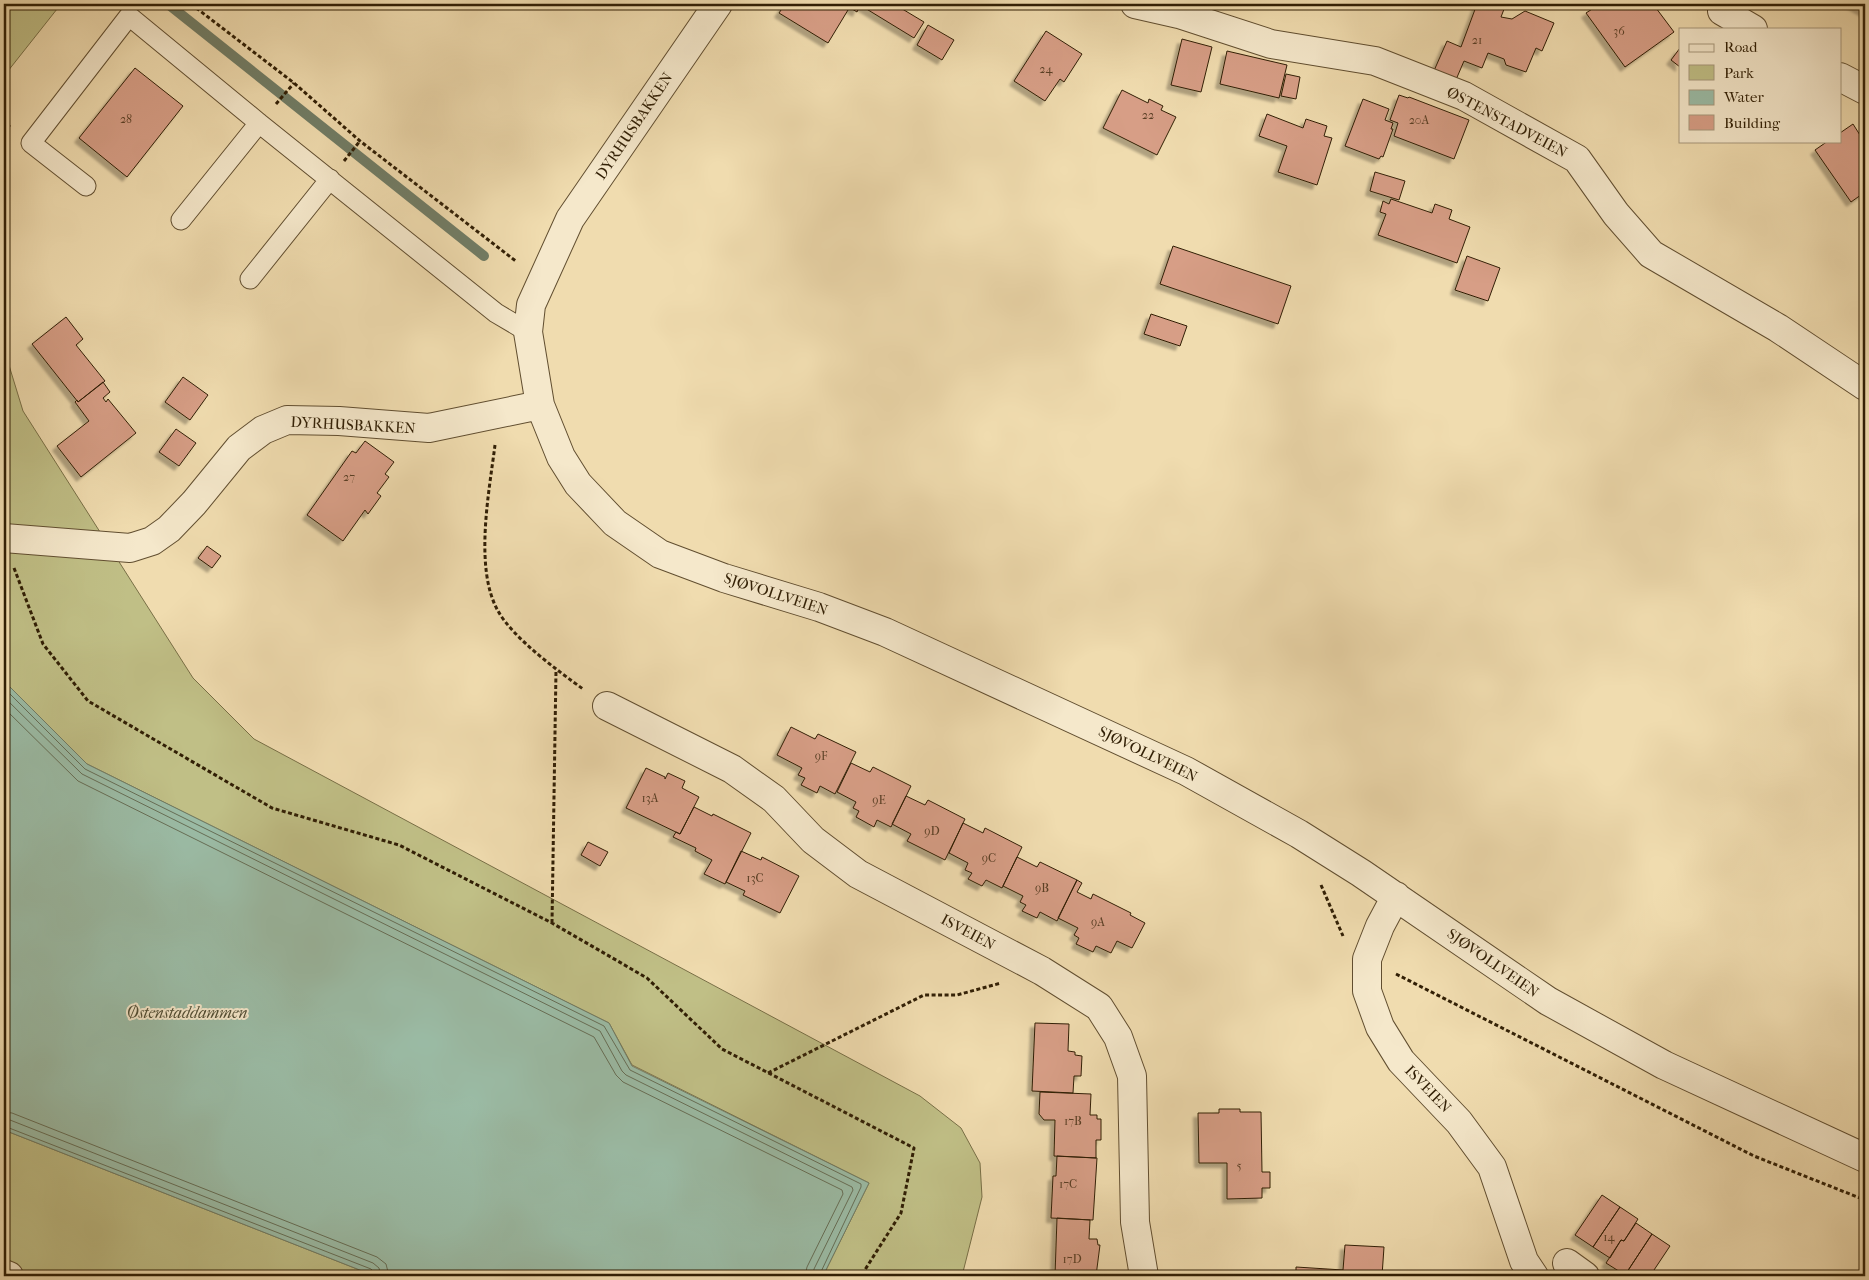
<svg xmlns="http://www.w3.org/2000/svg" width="1869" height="1280" font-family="'IM FELL French Canon',serif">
<defs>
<filter id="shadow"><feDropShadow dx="-4.5" dy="4.5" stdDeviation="1" flood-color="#0004"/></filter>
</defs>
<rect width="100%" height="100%" fill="#f0dcaf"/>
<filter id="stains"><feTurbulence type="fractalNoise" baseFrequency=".004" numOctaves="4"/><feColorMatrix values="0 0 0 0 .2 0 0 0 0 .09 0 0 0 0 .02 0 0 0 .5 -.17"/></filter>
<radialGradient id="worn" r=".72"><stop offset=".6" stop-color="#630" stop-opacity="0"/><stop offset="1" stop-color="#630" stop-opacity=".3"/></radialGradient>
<path fill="#c0bf86" stroke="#786f46" d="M4,4H61L4,76Z
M4,349L23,411L193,678L254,739L920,1096L961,1128L980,1163L982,1197L962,1276H823L869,1183L632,1065L609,1023L87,764L4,681Z
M4,1130L375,1276H4Z"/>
<path fill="#9bbca6" stroke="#717d66" d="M4,681L87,764L609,1023L632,1066L869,1183L823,1276H375L4,1130Z"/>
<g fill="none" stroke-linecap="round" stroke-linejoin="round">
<path stroke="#666e56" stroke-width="1" d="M4,688L85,769L604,1026L630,1070L861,1184V1187L819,1276
M4,697L82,774L600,1031L622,1071L626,1075L852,1187L853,1190L814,1269L813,1276
M4,708L78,781L594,1037L616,1075L623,1082L842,1190L843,1194L807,1267L805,1276
M4,1112L12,1113L377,1257L386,1264L389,1276
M4,1119L10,1120L373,1263L379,1268L381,1276
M4,1126L371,1269L374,1272L375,1276"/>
<path stroke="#717d66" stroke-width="10" d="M168,4L484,256"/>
</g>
<path fill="#d79e86" stroke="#311f05" filter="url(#shadow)" d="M785,4H837L848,10L828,43L779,13Z
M844,4H894L924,22L914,38L860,5L857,12Z
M1477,4H1506L1501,17L1512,19L1525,11L1554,23L1542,51L1536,48L1526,72L1506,65L1504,59L1488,53L1482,68L1464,61L1455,82L1433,73L1447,41L1461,47Z
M1600,4H1653L1674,32L1625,67L1586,13Z
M1851,4H1865V12Z
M928,25L954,40L942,60L917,45Z
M1046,31L1082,54L1064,82L1060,79L1045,101L1014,81Z
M1182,39L1212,47L1201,92L1171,85Z
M1680,48V67L1671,60Z
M1227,51L1287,65L1279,98L1220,84Z
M135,68L183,106L127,177L79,138Z
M1286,74L1300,77L1296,99L1281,96Z
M1122,90L1148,103L1149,99L1163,106L1161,110L1176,117L1157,155L1103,128Z
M1399,95L1408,98L1409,97L1469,120L1454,159L1394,136L1398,123L1390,120Z
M1363,99L1389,109L1385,120L1393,123L1391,129H1393L1383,157L1381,156L1379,159L1345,146Z
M1267,114L1303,128L1306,119L1327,126L1324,136L1332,138L1317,185L1278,172L1287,146L1259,136Z
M1853,124L1865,143V192L1851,202L1815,150L1828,141H1840V133Z
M1375,172L1405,181L1399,200L1370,191Z
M1391,199L1432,213L1435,204L1452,210L1449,219L1470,227L1457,263L1378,235L1386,214L1380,212L1383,201L1389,204Z
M1173,246L1291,286L1278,324L1160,284Z
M1467,256L1500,268L1488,301L1455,290Z
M1151,314L1187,326L1180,346L1144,334Z
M66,317L83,339L76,345L105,381L78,402L32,344Z
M183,377L208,395L190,420L165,402Z
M103,382L110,392L103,398L106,402L108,399L136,433L81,477L57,446L89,421L75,402L77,400L78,402Z
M176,429L196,443L179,466L159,452Z
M365,441L394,462L385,474L389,477L377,493L381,496L368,514L365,510L343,541L307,515L352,451L356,453Z
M207,546L221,556L212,568L198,558Z
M791,727L815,739L818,734L856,752L835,794L820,786L817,793L801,785L805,778L798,775L802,768L777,755Z
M851,763L870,772L873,767L911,786L891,827L877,820L874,827L856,817L859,811L853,808L856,802L837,792Z
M646,768L665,777V779L668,773L685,781L682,788L699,797L680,834L626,808Z
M906,796L925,805L928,800L965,819L945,860L907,841L911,834L892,824Z
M694,807L712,816L713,814L751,833L725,884L704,874L712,860L695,851L696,848L673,837L676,832L680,834Z
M963,823L983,833L985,828L1022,847L1002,888L986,880L982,886L968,879L972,873L965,870L968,863L949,853Z
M588,842L608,852L600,866L581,855Z
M741,851L761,860L762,857L799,876L780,913L743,895L745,891L726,882Z
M1017,857L1037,867L1040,862L1077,880L1057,921L1040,912L1037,918L1022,911L1026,905L1020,902L1023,896L1003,886Z
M1077,880L1082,883L1077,892L1091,899L1093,894L1131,913L1130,915L1145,923L1132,948L1117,941L1111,953L1096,946L1093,952L1076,944L1079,938L1074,935L1078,928L1058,918Z
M1035,1023L1069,1024L1068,1051L1075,1052V1055L1082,1056L1081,1076H1074L1073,1093L1032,1091Z
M1040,1092L1091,1094L1090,1115H1097V1119H1101V1140H1096V1158L1054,1156L1055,1120H1044L1039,1114Z
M1219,1109H1240V1112H1261L1262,1172H1270V1188H1262V1198L1227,1199V1163H1199L1198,1113H1219Z
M1057,1156L1097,1158L1093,1220L1051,1218L1053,1176H1056Z
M1602,1195L1620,1207L1593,1247L1575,1235Z
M1620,1207L1638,1219L1624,1241L1621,1240L1610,1258L1593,1247Z
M1057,1218L1090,1220L1089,1239H1097L1098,1245H1100L1096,1276H1055Z
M1636,1223L1652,1234L1625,1275L1606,1263L1621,1240L1624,1241Z
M1652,1234L1670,1246L1650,1276H1627L1625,1275Z
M1345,1245L1384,1247L1382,1276H1296V1267L1343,1270Z"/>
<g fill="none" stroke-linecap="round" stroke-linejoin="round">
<g stroke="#614e30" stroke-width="21">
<path id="service" d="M86,186L31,143L129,16L259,123L496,313L528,332
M181,220L259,123
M250,279L330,179"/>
</g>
<g stroke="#614e30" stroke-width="30">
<path id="minor" d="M718,4L570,219L531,305L528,332L540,405L561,457L578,484L615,523L660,554L724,578L819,607L885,632L1186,771L1299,834L1361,873L1548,1001L1664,1065L1865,1158
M1135,4L1179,14L1271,44L1375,61L1464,96L1577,159L1616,214L1651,254L1778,328L1865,386
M1722,11L1753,29
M1840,77L1865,90
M4,538L130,548L152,541L169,529L194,503L239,448L263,430L287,420L339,421L429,428L540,405
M607,706L732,769L774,799L813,840L858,874L1042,971L1099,1007L1118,1037L1132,1076L1135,1222L1144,1276
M1396,896L1380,926L1367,959V991L1380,1027L1401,1061L1459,1122L1492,1167L1524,1261L1534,1276
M1567,1263L1585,1276
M4,1274L9,1276"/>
</g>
<path stroke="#311f05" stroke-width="3" stroke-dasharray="4 2.5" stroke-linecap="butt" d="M191,4L294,83L360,141L517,262
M4,11L8,4
M276,104L294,83
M4,123L10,127
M344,161L360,141
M495,445C489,493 474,568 498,611C514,639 557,670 583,689
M14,568L43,644L88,701L272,808L399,845L552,923L647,978L722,1049L914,1148L901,1213L861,1276
M1321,885L1343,936
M552,923L556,670
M1396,974L1754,1156L1865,1200
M768,1073L924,995H957L1001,983"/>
<use href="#service" stroke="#f5e8cb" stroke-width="19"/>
<use href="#minor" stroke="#f5e8cb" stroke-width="28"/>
</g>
<g text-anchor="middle" stroke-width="4" stroke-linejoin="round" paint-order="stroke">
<g font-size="12" fill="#5a3f25">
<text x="1619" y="35">36</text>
<text x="1477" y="44">21</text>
<text x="1046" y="73">24</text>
<text x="1148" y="119">22</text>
<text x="126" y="123">28</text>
<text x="1419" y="124">20A</text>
<text x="349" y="481">27</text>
<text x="821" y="760">9F</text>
<text x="650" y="802">13A</text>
<text x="879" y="804">9E</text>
<text x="932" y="835">9D</text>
<text x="989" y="862">9C</text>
<text x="755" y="882">13C</text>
<text x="1042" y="892">9B</text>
<text x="1098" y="926">9A</text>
<text x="1073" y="1125">17B</text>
<text x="1239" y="1170">5</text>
<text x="1068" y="1188">17C</text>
<text x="1609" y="1241">14</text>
<text x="1072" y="1263">17D</text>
</g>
<g font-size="15" fill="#311f05" stroke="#f5e8cb">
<text transform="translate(1507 122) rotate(28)" y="5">ØSTENSTADVEIEN</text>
<text transform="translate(634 126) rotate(-56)" y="5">DYRHUSBAKKEN</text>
<text transform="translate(353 425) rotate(3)" y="5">DYRHUSBAKKEN</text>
<text transform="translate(776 594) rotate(18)" y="5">SJØVOLLVEIEN</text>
<text transform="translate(1148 754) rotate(26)" y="5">SJØVOLLVEIEN</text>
<text transform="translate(968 932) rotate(28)" y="5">ISVEIEN</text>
<text transform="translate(1493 963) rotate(35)" y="5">SJØVOLLVEIEN</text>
<text transform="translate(1428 1089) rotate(46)" y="5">ISVEIEN</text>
</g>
<g font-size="16" font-style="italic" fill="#514e35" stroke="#f5e8cb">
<text x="187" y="1018">Østenstaddammen</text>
</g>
</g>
<rect width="1869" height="1280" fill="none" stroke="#f0dcaf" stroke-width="20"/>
<rect x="5" y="5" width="1859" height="1270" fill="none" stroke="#311f05" stroke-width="2.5"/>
<rect x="10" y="10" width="1849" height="1260" fill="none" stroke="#311f05"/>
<rect x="1679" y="28" width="162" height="115" fill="#f5e8cb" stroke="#a7987c"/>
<rect x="1689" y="44" width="25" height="8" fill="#f5e8cb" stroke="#a7987c"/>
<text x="1724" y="52" font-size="15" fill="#311f05">Road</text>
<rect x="1689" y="65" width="25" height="15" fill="#c0bf86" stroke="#a7987c"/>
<text x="1724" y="78" font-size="15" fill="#311f05">Park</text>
<rect x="1689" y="90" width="25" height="15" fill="#9bbca6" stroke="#a7987c"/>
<text x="1724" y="102" font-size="15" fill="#311f05">Water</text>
<rect x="1689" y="115" width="25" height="15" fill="#d79e86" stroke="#a7987c"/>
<text x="1724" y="128" font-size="15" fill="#311f05">Building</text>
<rect width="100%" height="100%" filter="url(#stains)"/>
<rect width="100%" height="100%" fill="url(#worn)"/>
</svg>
